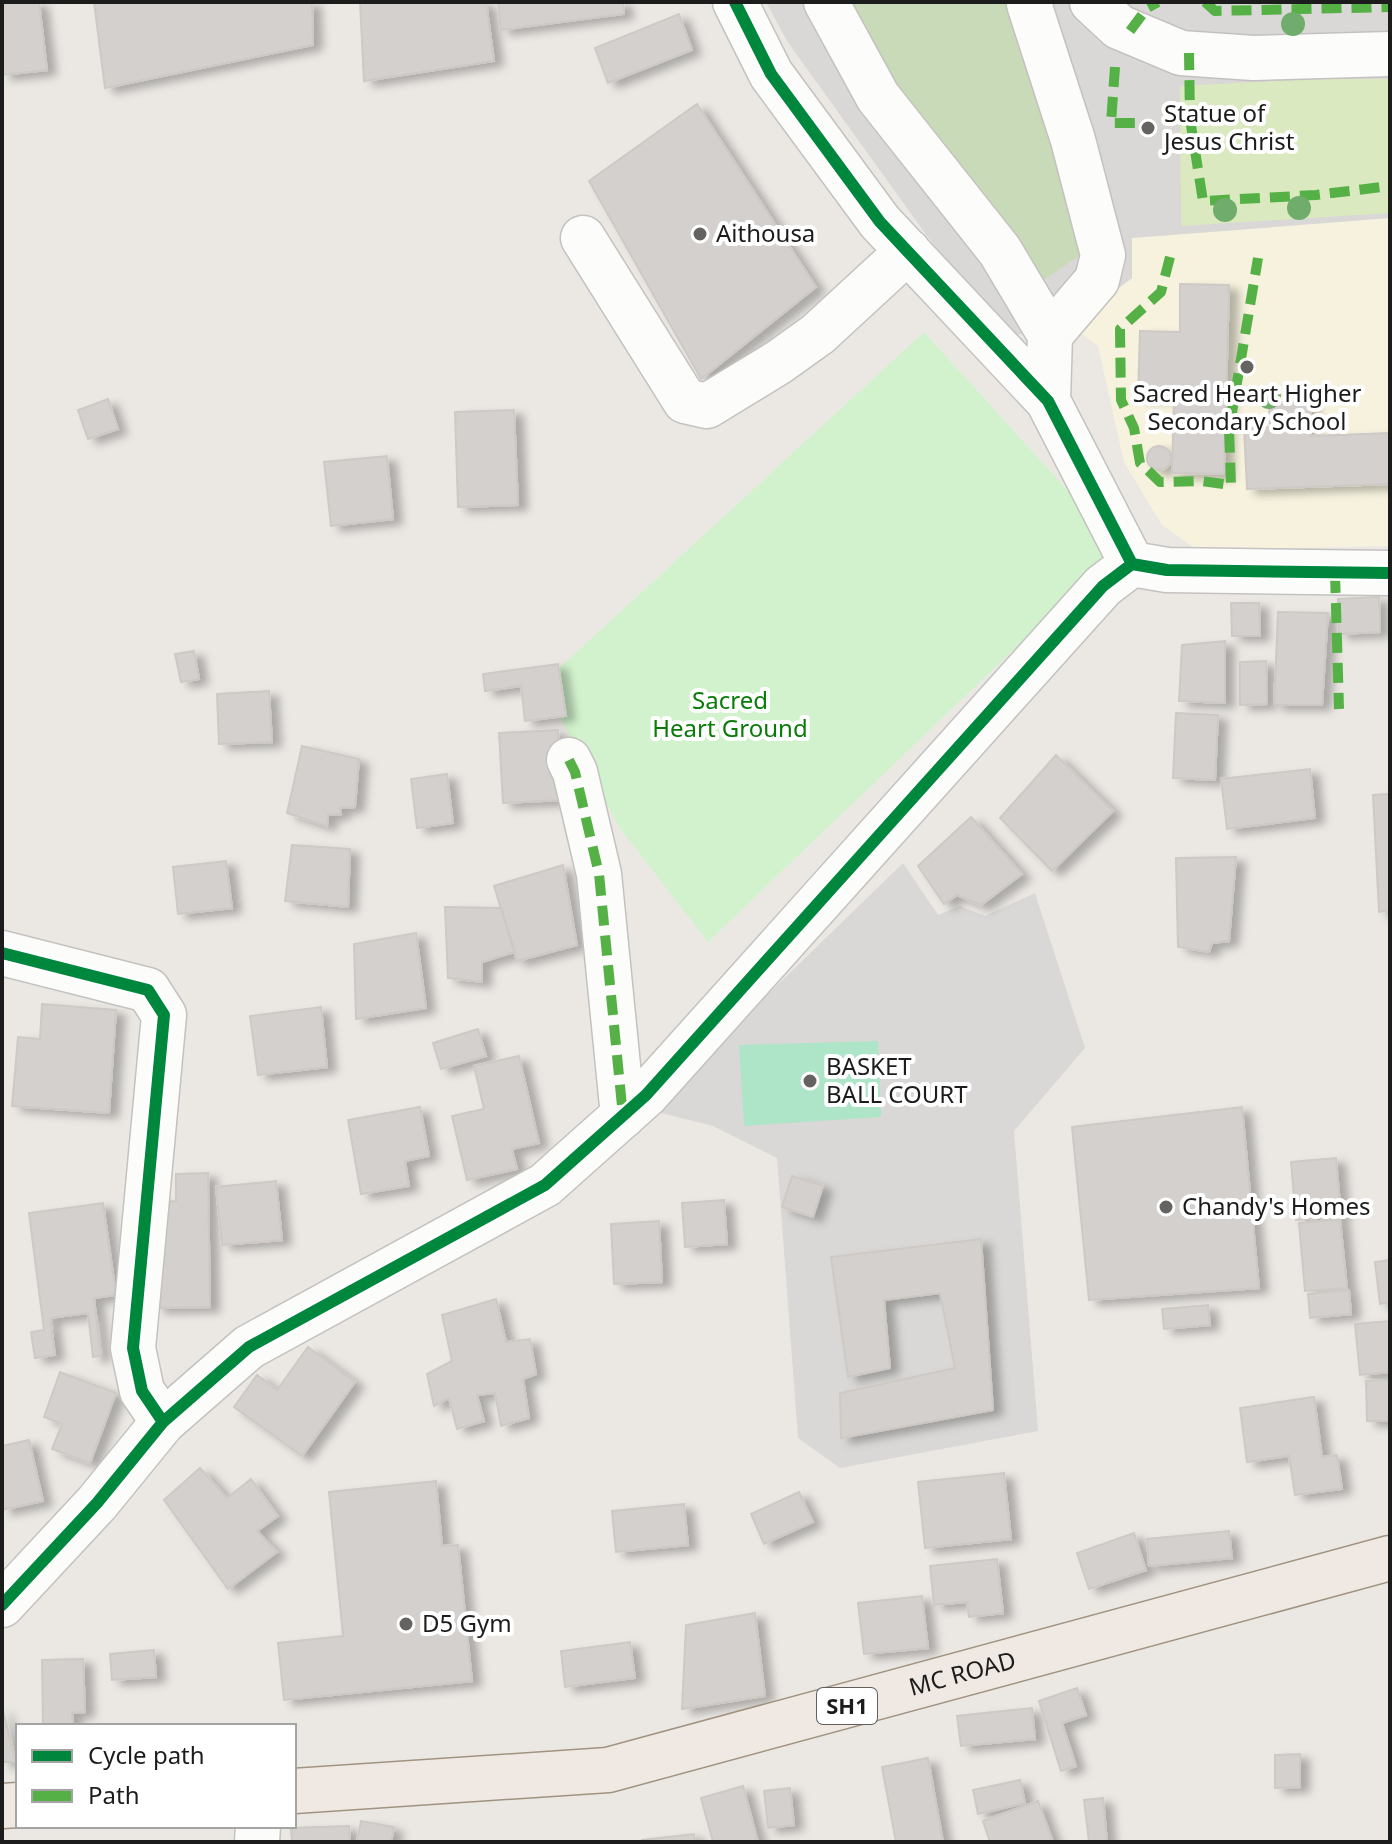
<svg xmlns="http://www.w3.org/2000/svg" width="1392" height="1844" font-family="'Noto Sans',sans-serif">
<defs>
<filter id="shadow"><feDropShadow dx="9" dy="5" stdDeviation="4" flood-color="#0004"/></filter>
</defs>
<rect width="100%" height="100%" fill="#ebe8e4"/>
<path fill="#f6f2de" d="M1390,218V546L1197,550L1162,525L1124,462L1098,346L1079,332L1093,308L1132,278V238Z"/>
<path fill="#d9d8d6" d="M766,2H1390V218L1132,238V278L1093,308L1050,335L1006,334L927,236L787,41Z
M903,863L938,915L960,906L985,916L1035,893L1085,1048L1014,1131L1038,1431L840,1468L798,1438L777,1158L713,1126L649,1110Z"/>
<path fill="#dbe9c1" d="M1313,79H1390V213L1181,226L1180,86Z"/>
<path fill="#c8dab8" d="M839,2H1015L1099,242L1033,287L899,103Z"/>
<path fill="#d2f2cd" d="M924,332L1120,548L708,942L619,827L542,684Z"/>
<path fill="#aee4c7" d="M878,1041L881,1117L744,1126L739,1045Z"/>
<path fill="#d3d0cd" stroke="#cec9c5" stroke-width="2" filter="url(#shadow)" d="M2,2H39L47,70L2,75Z
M94,2H312L313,45L105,88Z
M360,2H486L494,61L364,81Z
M498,2H623L624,14L501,30Z
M679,14L692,50L608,83L595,48Z
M697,104L816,287L701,379L589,181Z
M1180,284L1229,285L1224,474L1172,473L1174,397L1138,396L1140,331L1180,332Z
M108,399L118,429L88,439L78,410Z
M1310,401L1311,436L1390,433V484L1247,489L1244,428L1270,427L1269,403Z
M514,410L518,505L458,507L455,412Z
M1147 458a12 12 0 1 1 24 0a12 12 0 1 1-24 0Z
M387,456L393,519L331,526L324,462Z
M1379,597L1380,632L1339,634L1338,599Z
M1231,603H1259L1260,636H1232Z
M1278,612L1328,613L1322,705H1274Z
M1225,641V703L1179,701L1182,645Z
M194,651L199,679L181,682L175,654Z
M1266,661L1267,704L1240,705V662Z
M558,664L566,716L525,721L521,686L485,691L483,674Z
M269,691L272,742L219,744L217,694Z
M1176,713L1218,715L1215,780L1173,778Z
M558,730L563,800L503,803L499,733Z
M302,746L359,759L355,807L340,808L341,814L328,815L327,826L287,813Z
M1056,755L1113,811L1052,871L1000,818Z
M1310,769L1315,818L1227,829L1221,779Z
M447,774L453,823L417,828L411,779Z
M1390,794V910L1379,912L1373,795Z
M971,817L1022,874L981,905L957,895L944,904L918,866Z
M292,845L350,849L348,907L285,901Z
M1236,857L1229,941L1212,943L1209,952L1178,947L1176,858Z
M226,861L232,908L178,914L173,867Z
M563,865L577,945L517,961L494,886Z
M445,907L501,908L515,952L482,962V982L448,978Z
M416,933L426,1008L356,1019L354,944Z
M42,1004L116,1010L109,1113L12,1106L18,1037L40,1039Z
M321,1007L327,1067L258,1075L250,1016Z
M478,1029L486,1056L441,1069L433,1043Z
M519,1056L539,1143L512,1149L517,1169L467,1180L452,1116L484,1109L474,1066Z
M420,1107L429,1156L405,1161L409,1186L361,1194L348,1120Z
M1242,1107L1259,1288L1089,1300L1072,1127Z
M1336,1158L1341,1216L1296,1220L1291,1162Z
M208,1173L210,1307L156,1308L154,1202L176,1201V1174Z
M792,1176L823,1186L813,1217L782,1207Z
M276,1181L282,1240L222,1245L216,1187Z
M724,1200L727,1244L685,1247L682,1203Z
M103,1203L116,1295L94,1298L101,1356L93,1357L88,1313L50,1318L55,1355L35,1358L31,1332L44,1330L29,1213Z
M1340,1219L1347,1288L1305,1291L1299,1223Z
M659,1221L662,1282L614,1284L611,1224Z
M981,1239L993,1410L841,1438L840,1393L955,1368L940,1293L884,1300L890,1368L848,1377L831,1257Z
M1390,1260V1302L1380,1304L1375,1262Z
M1349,1290L1351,1314L1310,1318L1308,1294Z
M496,1299L506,1342L530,1339L536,1374L523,1379L529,1418L501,1426L495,1393L477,1395L484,1421L457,1429L449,1398L434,1406L427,1374L452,1361L442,1315Z
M1208,1305L1210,1325L1164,1329L1162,1309Z
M1390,1321V1372L1360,1375L1355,1324Z
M308,1347L355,1382L302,1456L234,1407L257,1375L277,1390Z
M60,1372L116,1393L90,1463L52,1449L62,1424L44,1417Z
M1390,1380V1421H1367L1366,1381Z
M1314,1397L1322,1457L1337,1455L1342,1489L1295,1495L1289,1456L1247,1462L1240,1408Z
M29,1440L43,1501L2,1510V1446Z
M200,1468L227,1498L251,1479L278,1516L257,1531L277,1552L228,1589L164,1500Z
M1004,1473L1011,1539L925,1548L918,1482Z
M436,1481L442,1546L458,1545L472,1681L284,1700L278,1643L343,1636L329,1492Z
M799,1492L813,1522L764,1544L751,1514Z
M684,1504L688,1545L616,1552L612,1511Z
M1229,1531L1232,1558L1149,1566L1147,1539Z
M1134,1533L1146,1570L1089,1589L1077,1553Z
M997,1559L1003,1613L969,1617L967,1602L934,1605L930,1566Z
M922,1596L928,1648L864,1654L858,1603Z
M755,1613L765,1696L682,1709L686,1625Z
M630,1642L635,1678L565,1687L561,1651Z
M154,1650L156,1677L112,1680L110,1654Z
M83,1659L85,1712L72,1713L73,1726H43L42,1660Z
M1077,1688L1086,1715L1062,1723L1076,1766L1061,1771L1039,1701Z
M2,1707L16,1762H2Z
M1032,1708L1035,1739L961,1746L957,1716Z
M1300,1754V1787L1275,1788V1755Z
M928,1758L943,1842H896L882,1767Z
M1020,1780L1025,1803L978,1814L973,1790Z
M743,1786L758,1842H713L701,1798Z
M790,1788L794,1825L768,1828L764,1791Z
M1103,1798L1107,1842H1089L1084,1800Z
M1038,1801L1053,1842H990L983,1821Z
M361,1821L394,1827L391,1842H357Z
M349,1826L350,1842H292L291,1828Z
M694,1834L695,1842H642V1840Z"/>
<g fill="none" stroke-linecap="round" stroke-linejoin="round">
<g stroke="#c3c2c0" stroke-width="47">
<path id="minor" d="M735,2L771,74L880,222L1048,401L1132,564
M826,2L878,97L1000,251L1050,335
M1031,2L1029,4L1073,140L1103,255L1097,280L1050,335L1048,401
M1092,2L1119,27L1181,53L1253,58L1390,54
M583,238L685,401L707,406L779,362L818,334L908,251
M569,760L575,772L599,874L623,1116
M2,953L148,990L164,1015L133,1348L142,1391L163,1422
M2,1605L97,1503L163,1422L249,1347L545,1185L646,1095L1103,586L1132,564L1167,570L1390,573
M257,1842L258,1826"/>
</g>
<g stroke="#a19381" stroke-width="47">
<g id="major">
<path id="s1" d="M294,1791L608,1770L1390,1558"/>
<path d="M2,1806L18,1805"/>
</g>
</g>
<use href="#minor" stroke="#fcfcfb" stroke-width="44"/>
<use href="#major" stroke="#f0e9e3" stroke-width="44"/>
<path stroke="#55b145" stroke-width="10" stroke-dasharray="20 10" stroke-linecap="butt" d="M1205,2L1215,11L1390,7
M1130,31L1147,8L1158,2
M1115,67L1111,123H1135
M1190,119L1203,201L1316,195L1390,186
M1179,121L1190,119L1189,53
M1170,257L1161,292L1120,329L1121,400L1134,428L1140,463L1160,482L1201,481L1231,485L1229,430L1258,258
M1335,573L1339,709
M569,760L575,772L599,874L623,1116"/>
<g stroke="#fff" stroke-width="17">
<path id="cycleway" d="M735,2L771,74L880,222L1048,401L1132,564
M2,953L148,990L164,1015L133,1348L142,1391L163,1422
M2,1605L97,1503L163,1422L249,1347L545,1185L646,1095L1103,586L1132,564L1167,570L1390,573"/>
</g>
<use href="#cycleway" stroke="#00873e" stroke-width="12"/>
</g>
<g fill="#70ac6b">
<circle cx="1293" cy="24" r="12"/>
<circle cx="1299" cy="208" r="12"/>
<circle cx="1225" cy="210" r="12"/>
<circle cx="1269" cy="397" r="12"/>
</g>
<g fill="#646362" stroke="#fff" stroke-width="3">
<circle cx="1148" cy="128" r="8"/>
<circle cx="700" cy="234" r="8"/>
<circle cx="1247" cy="367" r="8"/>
<circle cx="810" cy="1081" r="8"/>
<circle cx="1166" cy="1207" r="8"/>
<circle cx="406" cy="1624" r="8"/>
</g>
<g text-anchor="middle" stroke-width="8" stroke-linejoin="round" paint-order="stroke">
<rect fill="#fff" stroke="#606060" stroke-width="2" x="817" y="1688" width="60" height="36" rx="6"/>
<g font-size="22" font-weight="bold" fill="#1c1c1c">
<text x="847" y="1714">SH1</text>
</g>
<g font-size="24" fill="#1c1c1c" stroke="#fff" text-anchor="start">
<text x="1164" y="122">Statue of<tspan x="1164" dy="28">Jesus Christ</tspan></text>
<text x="716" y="242">Aithousa</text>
<text x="1247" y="402" text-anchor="middle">Sacred Heart Higher<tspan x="1247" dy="28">Secondary School</tspan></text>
<text x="826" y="1075">BASKET<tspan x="826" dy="28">BALL COURT</tspan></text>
<text x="1182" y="1215">Chandy's Homes</text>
<text x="422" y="1632">D5 Gym</text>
</g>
<g font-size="24" fill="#0b7b08" stroke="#fff">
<text x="730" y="709">Sacred<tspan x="730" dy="28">Heart Ground</tspan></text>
</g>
<g font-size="24" fill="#1c1c1c" stroke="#fff">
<text dy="8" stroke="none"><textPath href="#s1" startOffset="682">MC ROAD</textPath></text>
</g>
</g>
<rect width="1392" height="1844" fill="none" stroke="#1c1c1c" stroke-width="8"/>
<rect x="16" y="1724" width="280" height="104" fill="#ffffff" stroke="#a4a4a4" stroke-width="2"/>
<rect x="32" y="1750" width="40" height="12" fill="#00873e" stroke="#a4a4a4" stroke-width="2"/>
<text x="88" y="1764" font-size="24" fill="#1c1c1c">Cycle path</text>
<rect x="32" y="1790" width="40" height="12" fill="#55b145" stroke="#a4a4a4" stroke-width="2"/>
<text x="88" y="1804" font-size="24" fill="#1c1c1c">Path</text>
</svg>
